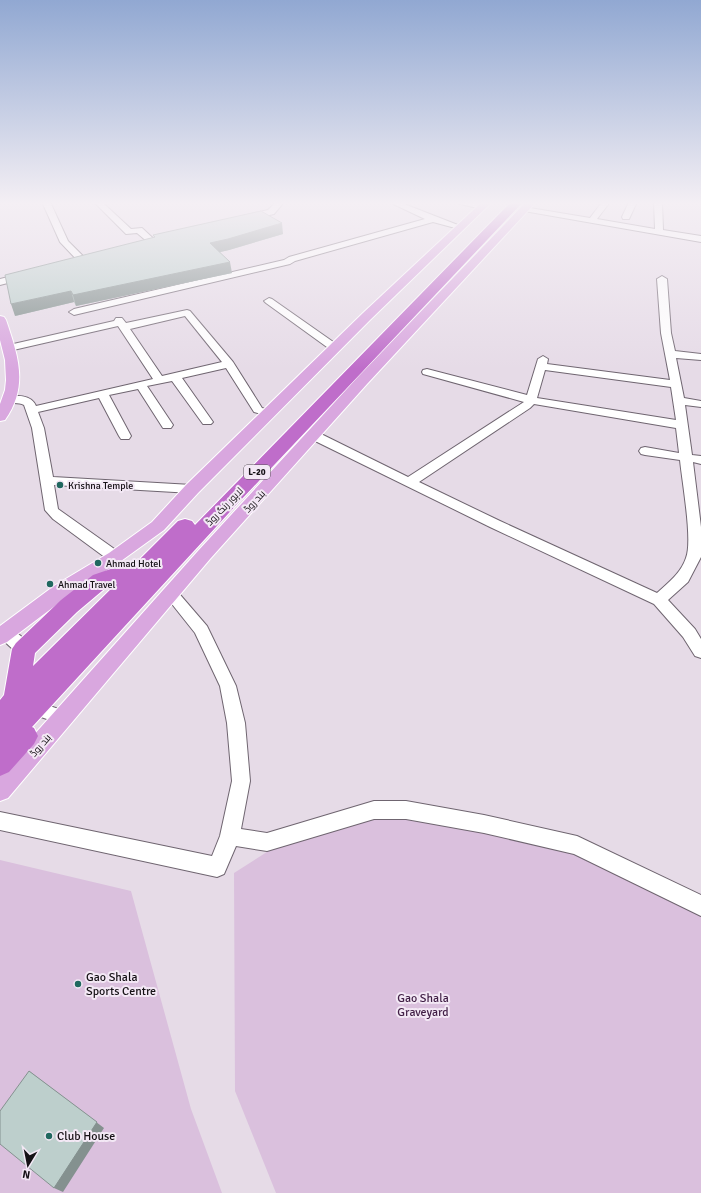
<svg xmlns="http://www.w3.org/2000/svg" width="701" height="1193" font-family="Signika,Cairo,sans-serif">
<rect width="100%" height="100%" fill="#e6dbe7"/>
<path fill="#dac0dd" d="M381,803L577,846L701,910V1193H276L235,1091L234,873L301,830Z
M0,860L131,891L191,1109L222,1193H0Z"/>
<g fill="none" stroke-linecap="round" stroke-linejoin="round">
<g stroke="#6f6570" stroke-width="2">
<path id="minor" d="M44,202H47L51,204L68,241L84,257L85,259L84,261H78L60,242L43,204Z
M94,202H102L131,229L142,228L157,242L156,244H150L137,233L126,234Z
M276,202H284L274,214L246,220L242,218L243,216L268,210Z
M389,202H399L463,227L459,229L433,222L295,261L290,264L74,315L69,312L74,309L284,260L289,257L425,219Z
M459,202H470L486,207L482,209L460,204Z
M602,202H610L597,219L655,229L654,202H662L663,230L701,236V242L524,211L520,209L524,207L590,218Z
M629,202H637L629,219H623L622,217Z
M24,273L27,274L29,276L27,278L0,285V279Z
M662,276L667,279L671,333L675,351L701,354V360L676,358L684,398L701,401V407L685,405L692,455L701,456V464L693,462L701,527V557L688,582L668,600L695,629L701,639V658L695,656L683,637L654,604L490,527L309,438L307,435L309,432H317L408,477L524,402L423,374L422,372L423,370L427,369L527,395L538,359L543,356L548,359L547,364L670,380L661,333L657,279ZM545,370L671,387L676,420L537,398ZM534,404L676,428L679,453L645,447L641,448L639,451L641,454L645,455L680,460C682,481 693,541 686,558C681,573 669,582 657,593L500,521L419,482L530,408Z
M269,298L272,299L339,346L340,348L339,350H331L266,303L264,301Z
M187,310L190,311L233,362L262,408L272,411L274,413L272,415L268,416L254,412L226,368L182,378L213,422L211,424H203L172,381L147,386L173,425L171,428H163L138,389L109,395L131,436L129,439H121L119,436L99,398L38,412L44,428L53,477L192,485L197,486L199,489L197,492L192,493L54,485L58,509L120,553L122,557L120,561L115,562L110,561L53,519L45,510L32,428L24,405C18,402 12,404 5,402L3,400L5,398C16,395 31,394 36,406L153,379L118,326L9,351L4,348L9,345L114,321L116,318H122L126,323ZM185,316L222,362L162,376L130,329Z
M171,589L176,590L207,626L236,686L245,723L250,781L241,829L267,833L374,801H406L484,815L577,836L701,895V916L574,854L484,833L406,819H374L267,851L236,846L224,874L217,877L0,830V812L212,856L220,836L232,781L227,723L220,686L195,633L164,594L166,590Z
M6,627C15,630 27,640 32,649L30,653C17,657 9,645 0,637V629Z
M47,705L70,713L73,718L70,723L64,725L41,717L38,712L41,707Z"/>
</g>
<g stroke="#fff" stroke-width="2">
<path id="major" d="M482,202H492L371,319L198,493L164,530L121,561L68,596L7,642L0,645V626L54,586L109,553L152,522L186,485L363,313Z
M526,202H536L367,384L210,559L8,798L0,801V773L198,551L357,378Z
M0,316L4,317L6,320C18,356 29,386 5,420L0,421V404L5,390L6,380L5,360L0,340Z"/>
</g>
<g stroke="#fff" stroke-width="2">
<path id="highway" d="M511,202H523L239,502L32,727L34,728L38,736L34,744L9,772L0,776V700L4,695L12,649L16,643L61,600L93,575L140,559L178,521L185,519L192,521L195,525ZM117,583L33,666L35,653L77,612L109,585Z"/>
</g>
<use href="#minor" fill="#fff" fill-rule="evenodd"/>
<use href="#major" fill="#d9a7df" fill-rule="evenodd"/>
<use href="#highway" fill="#bf6dca" fill-rule="evenodd"/>
</g>
<path fill="#a3b2af" d="M283,234L229,250L220,252L232,273L76,306L74,302L15,316L154,237L153,235Z"/>
<path fill="#84918f" d="M282,223L283,234L229,250L212,254L210,243Z
M230,262L232,273L76,306L73,295Z
M71,291L74,302L15,316L11,304Z
M29,1071L104,1128L63,1192L54,1188Z"/>
<path fill="#bdcfcc" stroke="#84918f" d="M261,211L282,223L228,239L210,243L230,262L73,295L71,291L11,304L5,275L155,237L153,235Z
M29,1071L97,1122L54,1188L0,1144V1111Z"/>
<linearGradient id="sky" x2="0" y2="1"><stop stop-color="#91a8d2"/><stop offset="0.55" stop-color="#f4eff4"/><stop offset="1" stop-color="#f4eff4" stop-opacity="0"/></linearGradient>
<rect width="701" height="369" fill="url(#sky)"/>
<g fill="#20685f" stroke="#f3e8f5" stroke-width="1.5">
<circle cx="60" cy="485" r="4"/>
<circle cx="98" cy="563" r="4"/>
<circle cx="50" cy="584" r="4"/>
<circle cx="78" cy="984" r="4"/>
<circle cx="49" cy="1136" r="4"/>
</g>
<g text-anchor="middle" stroke-width="4" stroke-linejoin="round" paint-order="stroke">
<rect fill="#f3e8f5" stroke="#585258" stroke-width="1" x="244" y="465" width="26" height="14" rx="3"/>
<g font-size="9" font-weight="bold" fill="#151115">
<text x="257" y="475">L-20</text>
</g>
<g font-size="10" fill="#151115" stroke="#f3e8f5" text-anchor="start">
<text x="68" y="489">Krishna Temple</text>
<text x="106" y="567">Ahmad Hotel</text>
<text x="58" y="588">Ahmad Travel</text>
</g>
<g font-size="10" fill="#151115" stroke="#f3e8f5">
<text transform="translate(254 501) rotate(-48)" y="4">بند روڈ</text>
<text transform="translate(224 506) rotate(-46)" y="4">لاہور رنگ روڈ</text>
<text transform="translate(40 745) rotate(-49)" y="4">بند روڈ</text>
</g>
<g font-size="12" fill="#151115" stroke="#f3e8f5" text-anchor="start">
<text x="86" y="981">Gao Shala<tspan x="86" dy="14">Sports Centre</tspan></text>
<text x="57" y="1140">Club House</text>
</g>
<g font-size="12" fill="#401e45" stroke="#f3e8f5">
<text x="423" y="1002">Gao Shala<tspan x="423" dy="14">Graveyard</tspan></text>
</g>
</g>
<g transform="translate(28 1165) rotate(190)" stroke="#f3e8f5" stroke-width="3" paint-order="stroke">
<path d="M0-3L7 15L0 10L-7 15Z" fill="#151115"/>
<text y="-6" font-size="11" font-weight="bold" text-anchor="middle" fill="#151115">N</text>
</g>
</svg>
